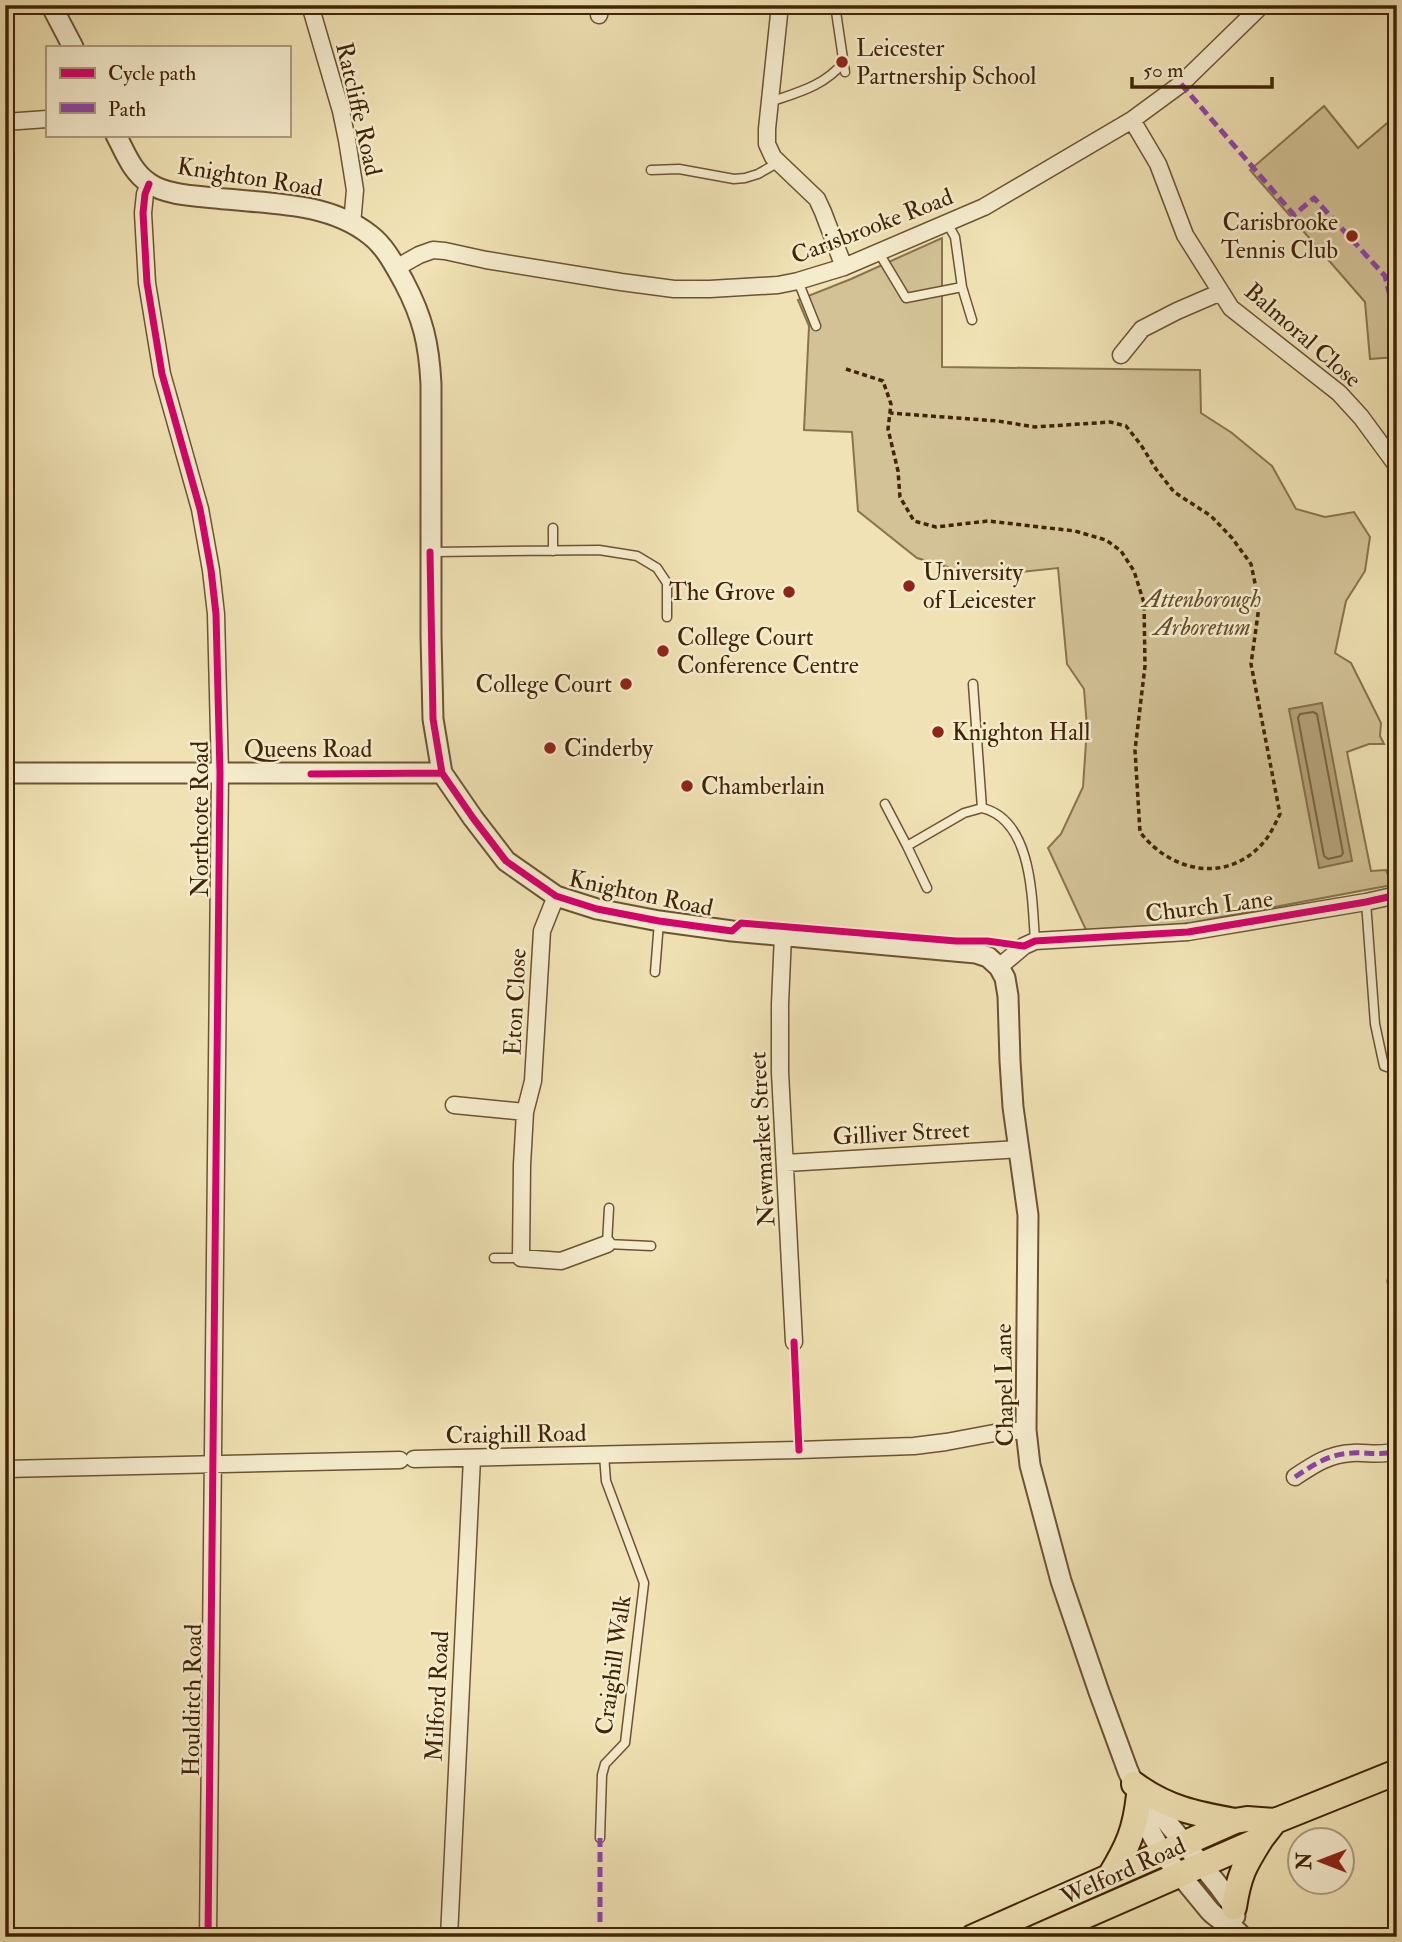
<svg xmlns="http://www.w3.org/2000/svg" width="1402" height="1942" font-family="'IM FELL Double Pica',serif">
<rect width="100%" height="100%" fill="#f0e2b4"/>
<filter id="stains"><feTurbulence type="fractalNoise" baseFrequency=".00286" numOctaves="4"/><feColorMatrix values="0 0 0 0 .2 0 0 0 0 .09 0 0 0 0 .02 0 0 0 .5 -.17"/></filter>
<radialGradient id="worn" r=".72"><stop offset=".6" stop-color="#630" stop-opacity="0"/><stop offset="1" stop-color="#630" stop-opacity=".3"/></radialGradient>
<path fill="#d2c296" stroke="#89734e" stroke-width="2" d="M1324,106L1358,148L1393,118L1397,121V357L1370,359L1365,302L1250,170Z
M942,238V367L1200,370L1201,413L1232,433L1272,466L1296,509L1325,517L1354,512L1370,537L1365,571L1346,601L1335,653L1351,663L1381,723L1380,736L1384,744H1369L1347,752L1371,871L1386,870L1392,885L1184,924L1086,930L1048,848L1061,834L1083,787L1087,727L1084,689L1067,664L1058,568L1001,574L958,570L917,558L858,511L852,432L804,430L809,326L798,300L851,279Z"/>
<path fill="#b4a179" stroke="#866f4b" stroke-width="2" d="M1322,703L1352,861L1319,868L1289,709Z"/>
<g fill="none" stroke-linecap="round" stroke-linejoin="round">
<path stroke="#7a6240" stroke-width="2" d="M1313,712L1317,714L1343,853L1341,856L1328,859L1324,856L1298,718L1300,714Z"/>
<g stroke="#6c5432" stroke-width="11">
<path id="service" d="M835,5L845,72
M770,102C799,92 824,86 844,62
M651,170L679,169L734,179L745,178L758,174L779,162
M947,223L955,237L962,287
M879,253L906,298L962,287L972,320
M798,281L816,326
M5,314H6
M553,528V551
M433,552L599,550L637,556L657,568L667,583V617
M973,684L982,808C1033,820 1032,900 1035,941
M885,804L907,846L964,813L982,808
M907,846L927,888
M1366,902L1375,1024L1384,1066L1390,1068
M655,972L659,922
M609,1208L607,1244L651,1246
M494,1258H521
M600,1838L602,1775L605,1764L625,1743L644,1583L606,1481L604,1455"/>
</g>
<g stroke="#6c5432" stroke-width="19">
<path id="minor" d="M310,5L341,111L347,140L355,190L352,224
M780,5L767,129V144L773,157L817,199L823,212L844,267
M599,15L601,5
M1132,120L1158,164L1185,235L1231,308L1339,393L1361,417L1397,466
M5,122L47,119
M149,184L145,194L143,213L147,283L162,374L200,509L211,570L216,614L220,773L208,1937
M396,268L419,255L433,250L445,251L486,260L621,282L674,289H710L778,285L798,281L844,267L984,207L1132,120L1181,84L1262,5
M1121,355L1142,329L1177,311L1221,292
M556,896L542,931L533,1081L525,1112L522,1165L521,1258L561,1261L607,1244
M783,935L780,1004V1072L794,1342
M999,967L1024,946L1035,941L1188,932L1366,902L1397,895
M454,1105L525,1112
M786,1163L1020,1149
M1396,1281L1397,1286
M414,1459L799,1450L914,1446L946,1442L994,1433L1026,1430
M5,1469L400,1460
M1295,1477C1313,1465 1329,1454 1352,1453C1367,1452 1381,1456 1397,1451
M449,1937L472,1458"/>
</g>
<g stroke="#6c5432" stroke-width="23">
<path id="tertiary" d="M51,5L73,47
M116,135C125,152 132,172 149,183C165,195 196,196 216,198C267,204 327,201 370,235C385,246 395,266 404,282C423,318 429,344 431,384V636L433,719L442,773L473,818L506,861L556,896L597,909L659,921L732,931L976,953L988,957L999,967L1005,978L1008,996L1010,1061L1013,1107L1028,1215L1026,1430L1030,1465L1061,1581L1099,1692L1128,1771L1142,1802L1146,1824L1163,1854L1209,1910C1218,1921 1234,1925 1242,1937
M5,773H442
M1142,1802L1162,1816L1218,1885L1234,1907L1235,1916"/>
</g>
<g stroke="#402406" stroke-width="28">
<path id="primary" d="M1134,1784C1166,1808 1196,1814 1235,1821
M1110,1876C1128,1846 1135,1831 1139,1795
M1234,1907C1239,1875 1244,1866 1261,1839
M973,1937L1235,1821L1247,1819L1275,1821L1397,1772
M1037,1937L1261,1839L1275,1821"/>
</g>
<path stroke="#402406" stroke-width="3.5" stroke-dasharray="5 3.5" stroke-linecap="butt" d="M846,369L883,381L891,404L888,429L898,471L900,497L914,521L936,527L988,521L1075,531L1106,540L1121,551L1134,571L1144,603L1145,666L1135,750L1140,832C1173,875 1232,884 1267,838C1272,831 1276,822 1280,814L1251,664L1258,614L1256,588L1251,564L1232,538L1211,516L1174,492L1156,469L1141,445L1126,426L1110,422L1035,427L998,421L890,413"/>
<use href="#service" stroke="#f5ecce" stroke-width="8"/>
<use href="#minor" stroke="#f5ecce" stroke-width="16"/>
<use href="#tertiary" stroke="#f5ecce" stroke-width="19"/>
<use href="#primary" stroke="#f0e2b4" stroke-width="24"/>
<path stroke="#8e44ad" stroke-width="5" stroke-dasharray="10 5" stroke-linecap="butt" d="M1181,84L1294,215L1314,198L1385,276L1389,292L1397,302
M1396,1281L1397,1286
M1295,1477C1313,1465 1329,1454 1352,1453C1367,1452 1381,1456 1397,1451
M600,1937V1838"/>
<g stroke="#f5ecce" stroke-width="11">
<path id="cycleway" d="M149,184L145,194L143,213L147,283L162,374L200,509L211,570L216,614L220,773L208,1937
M430,552L433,719L442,773L473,818L506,861L556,896L597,909L659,921L732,931L741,923L956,941H987L1024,946L1035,941L1188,932L1366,902L1397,895
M311,774L442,773
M794,1342L799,1450"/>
</g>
<use href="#cycleway" stroke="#d6006c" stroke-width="7"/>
</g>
<g fill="#8f2418" stroke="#f5ecce" stroke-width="2.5">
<circle cx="842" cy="62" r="7"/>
<circle cx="1352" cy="236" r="7"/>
<circle cx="909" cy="586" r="7"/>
<circle cx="789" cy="592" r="7"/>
<circle cx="663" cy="651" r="7"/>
<circle cx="626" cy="684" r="7"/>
<circle cx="938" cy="732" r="7"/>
<circle cx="550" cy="748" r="7"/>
<circle cx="687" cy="786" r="7"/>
</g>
<g text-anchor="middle" stroke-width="5" stroke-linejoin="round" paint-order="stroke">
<g font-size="24" fill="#402406" stroke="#f5ecce" text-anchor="start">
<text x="856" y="56">Leicester<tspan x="856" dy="28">Partnership School</tspan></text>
<text x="1338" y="230" text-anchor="end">Carisbrooke<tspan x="1338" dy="28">Tennis Club</tspan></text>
<text x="923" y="580">University<tspan x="923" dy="28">of Leicester</tspan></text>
<text x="775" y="600" text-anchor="end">The Grove</text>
<text x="677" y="645">College Court<tspan x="677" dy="28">Conference Centre</tspan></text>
<text x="612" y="692" text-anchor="end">College Court</text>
<text x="952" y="740">Knighton Hall</text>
<text x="564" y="756">Cinderby</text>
<text x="701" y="794">Chamberlain</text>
</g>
<g font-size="24" fill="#402406" stroke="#f5ecce">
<text transform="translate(359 109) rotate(77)" y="8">Ratcliffe Road</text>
<text transform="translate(250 177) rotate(9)" y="8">Knighton Road</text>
<text transform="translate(872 226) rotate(-21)" y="8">Carisbrooke Road</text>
<text transform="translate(1303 335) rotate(41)" y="8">Balmoral Close</text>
<text x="308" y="757">Queens Road</text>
<text transform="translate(200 819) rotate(-90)" y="8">Northcote Road</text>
<text transform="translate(641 893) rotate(12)" y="8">Knighton Road</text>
<text transform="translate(1209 906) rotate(-7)" y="8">Church Lane</text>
<text transform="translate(515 1002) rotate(-87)" y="8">Eton Close</text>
<text transform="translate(901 1133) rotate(-3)" y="8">Gilliver Street</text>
<text transform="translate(762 1139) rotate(-93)" y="8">Newmarket Street</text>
<text transform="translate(1004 1385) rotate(-91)" y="8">Chapel Lane</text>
<text transform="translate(516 1434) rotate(-1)" y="8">Craighill Road</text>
<text transform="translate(613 1665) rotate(-82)" y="8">Craighill Walk</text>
<text transform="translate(437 1696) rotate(-87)" y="8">Milford Road</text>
<text transform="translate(192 1700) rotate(-89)" y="8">Houlditch Road</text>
<text transform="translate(1123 1871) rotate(-24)" y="8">Welford Road</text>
</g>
<g font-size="24" font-style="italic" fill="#644c2a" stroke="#f5ecce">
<text x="1202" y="607">Attenborough<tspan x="1202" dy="28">Arboretum</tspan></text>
</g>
</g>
<rect width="1402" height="1942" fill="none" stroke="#f0e2b4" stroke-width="28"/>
<rect x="7" y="7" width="1388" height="1928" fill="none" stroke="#402406" stroke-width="3.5"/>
<rect x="14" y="14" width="1374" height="1914" fill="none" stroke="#402406" stroke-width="2"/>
<rect x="46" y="46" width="245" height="91" fill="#f5ecce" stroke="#ad9c7e" stroke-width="2"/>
<rect x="60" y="68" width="35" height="10" fill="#d6006c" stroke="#ad9c7e" stroke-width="2"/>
<text x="108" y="80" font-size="21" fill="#402406">Cycle path</text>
<rect x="60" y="103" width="35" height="10" fill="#8e44ad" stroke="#ad9c7e" stroke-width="2"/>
<text x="108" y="116" font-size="21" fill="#402406">Path</text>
<g transform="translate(1321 1861) rotate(270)"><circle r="33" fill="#f5ecce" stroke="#ad9c7e" stroke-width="2"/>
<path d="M0-5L12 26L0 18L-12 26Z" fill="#8f2418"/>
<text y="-10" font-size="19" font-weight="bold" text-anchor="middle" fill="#402406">N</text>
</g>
<path d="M1132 77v10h140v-10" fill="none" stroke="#402406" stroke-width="3.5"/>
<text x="1143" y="77" font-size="21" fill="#402406" stroke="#f5ecce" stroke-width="5" paint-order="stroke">50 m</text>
<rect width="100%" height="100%" filter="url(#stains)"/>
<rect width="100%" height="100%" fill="url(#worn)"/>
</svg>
